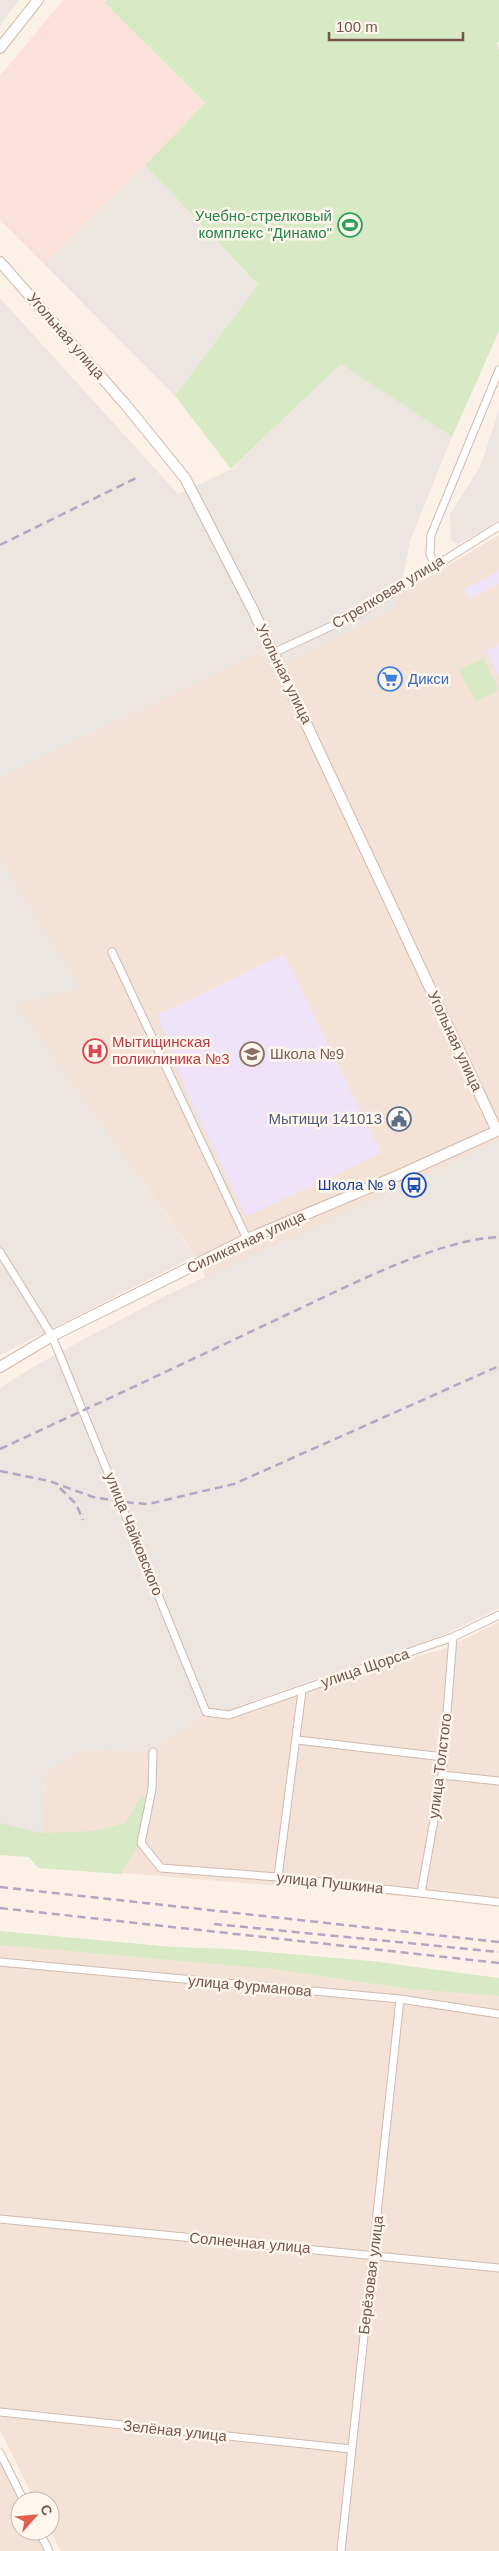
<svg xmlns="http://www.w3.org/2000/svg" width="499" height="2551" font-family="Arial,sans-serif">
<rect width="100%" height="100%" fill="#fcf1e7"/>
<path fill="#f3e2d5" d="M499,535V1140L206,1278L195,1255L17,1005L80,987L0,858V778L258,652L274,668L397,607L394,601L397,594L404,592Z
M499,1622V1904L39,1866L43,1840L45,1772L87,1749L153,1752L213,1706L230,1709L444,1649Z
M0,1945L271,1969L409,1989L499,1996V2551H61L50,2530V2501H35L0,2430Z
M0,2458L21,2501L20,2531H36L46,2551H0Z"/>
<path fill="#fce1db" d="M63,0H103L205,103L145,165L44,264L0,220V76Z"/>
<path fill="#ece5e0" d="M0,0H19L0,26Z
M145,165L258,286L175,396L44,264Z
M0,298L178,494L232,469L341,364L452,437L410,541L403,578L394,601L397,607L274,669L258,652L0,778Z
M499,410V520L458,545L451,539L450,514L480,467Z
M0,858L81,987L18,1005L195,1256L0,1355Z
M499,1140V1608L446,1634L230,1709L213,1706L153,1752L87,1749L45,1772L43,1840L0,1829V1388L38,1364L165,1296Z"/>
<path fill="#eee3f8" d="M499,571V584L470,599L464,589Z
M499,645V676L486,651Z
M284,954L381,1153L246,1217L187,1093L157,1015Z"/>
<path fill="#d8e9c5" d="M106,0H499V42L497,43L499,51V331L452,437L341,364L231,469L175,396L258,285L145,165L205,103L104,2Z
M483,658L499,690L476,702L459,670Z
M144,1797L148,1800L140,1843L121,1874L38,1868L29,1857L0,1855V1823L41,1833L95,1831L125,1823L139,1800Z
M0,1931L173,1947L230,1949L371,1961L499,1978V1996L409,1989L271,1969L0,1945Z"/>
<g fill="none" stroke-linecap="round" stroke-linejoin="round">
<g stroke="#cfbab0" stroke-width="9">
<path id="street" d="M435,565L430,554L431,535L499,370
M273,653L360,613L499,526
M112,952L247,1239
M0,1252L52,1336L206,1712L229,1715L453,1637L499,1615
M297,1740L444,1757
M153,1752L152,1789L141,1843L161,1868L278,1877L499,1902
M442,1775L499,1781
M278,1877L302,1691
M421,1893L442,1775L453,1637
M0,1962L400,1999L499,2014
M0,2219L499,2268
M0,2412L351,2449
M0,2453L24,2501
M39,2531L49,2551
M341,2551L400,1999"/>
</g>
<g stroke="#d2b9ad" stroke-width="12">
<path id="secondary" d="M0,48L38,0
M0,262L125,404L185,478L253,610L497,1131
M0,1367L52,1336L247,1239L397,1176L499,1130"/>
</g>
<use href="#street" stroke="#fff" stroke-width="7"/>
<use href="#secondary" stroke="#fff" stroke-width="10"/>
<path stroke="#b3a5c6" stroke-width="2.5" stroke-dasharray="8 5" stroke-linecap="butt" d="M0,545L138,477
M0,1449C95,1405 189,1361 284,1316C343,1289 434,1240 499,1237
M0,1471L49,1481L93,1497L122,1502L148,1504L234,1484L499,1366
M60,1488L76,1504L83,1520
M0,1887L499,1942
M0,1908L499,1963
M214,1924L499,1952"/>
</g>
<defs>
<g id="stadium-ring" transform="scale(1.25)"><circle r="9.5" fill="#fff6ed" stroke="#2e9e5b" stroke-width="1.5"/><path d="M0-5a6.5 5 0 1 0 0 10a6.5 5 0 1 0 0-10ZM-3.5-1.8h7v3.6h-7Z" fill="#2e9e5b"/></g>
<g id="supermarket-ring" transform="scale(1.25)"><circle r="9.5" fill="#fff6ed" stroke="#3f7fe0" stroke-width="1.5"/><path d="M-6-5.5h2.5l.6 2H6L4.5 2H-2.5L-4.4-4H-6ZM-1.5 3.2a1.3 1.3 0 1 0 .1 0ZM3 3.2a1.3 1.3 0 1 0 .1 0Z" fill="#3f7fe0"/></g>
<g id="hospital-ring" transform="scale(1.25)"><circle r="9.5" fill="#fff6ed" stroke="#e0444e" stroke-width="1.5"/><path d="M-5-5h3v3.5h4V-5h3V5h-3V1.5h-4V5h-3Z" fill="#e0444e"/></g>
<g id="school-ring" transform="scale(1.25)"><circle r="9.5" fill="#fff6ed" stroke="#8d6e63" stroke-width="1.5"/><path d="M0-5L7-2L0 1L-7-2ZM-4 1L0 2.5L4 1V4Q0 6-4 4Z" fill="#8d6e63"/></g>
<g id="civic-ring" transform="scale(1.25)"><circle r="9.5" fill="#fff6ed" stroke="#5c6f8a" stroke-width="1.5"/><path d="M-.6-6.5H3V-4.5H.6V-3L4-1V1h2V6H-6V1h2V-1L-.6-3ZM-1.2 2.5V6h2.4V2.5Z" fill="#5c6f8a"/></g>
<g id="bus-ring" transform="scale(1.25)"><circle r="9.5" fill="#fff6ed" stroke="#1a4fb4" stroke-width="1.5"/><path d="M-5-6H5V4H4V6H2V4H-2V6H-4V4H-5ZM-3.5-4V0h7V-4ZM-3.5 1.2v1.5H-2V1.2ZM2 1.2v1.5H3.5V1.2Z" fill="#1a4fb4"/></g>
</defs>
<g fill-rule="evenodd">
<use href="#stadium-ring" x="350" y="225"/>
<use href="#supermarket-ring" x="390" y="679"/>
<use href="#hospital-ring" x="95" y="1051"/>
<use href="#school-ring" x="252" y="1054"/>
<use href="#civic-ring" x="399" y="1119"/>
<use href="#bus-ring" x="414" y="1185"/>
</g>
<g text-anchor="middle" stroke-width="5" stroke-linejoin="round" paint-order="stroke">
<g font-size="15" fill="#27864d" stroke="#fff6ed" text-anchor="end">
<text x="332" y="221">Учебно-стрелковый<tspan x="332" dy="17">комплекс "Динамо"</tspan></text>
</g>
<g font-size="15" fill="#75564c" stroke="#fff6ed">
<text transform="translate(66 336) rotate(49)" y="5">Угольная улица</text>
<text transform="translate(388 592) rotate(-31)" y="5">Стрелковая улица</text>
<text transform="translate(284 674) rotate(64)" y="5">Угольная улица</text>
<text transform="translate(455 1041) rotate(65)" y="5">Угольная улица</text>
<text transform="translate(246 1242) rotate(-25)" y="5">Силикатная улица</text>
<text transform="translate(134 1534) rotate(68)" y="5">улица Чайковского</text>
<text transform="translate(365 1668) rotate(-19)" y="5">улица Щорса</text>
<text transform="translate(440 1766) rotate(-83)" y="5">улица Толстого</text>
<text transform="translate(330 1883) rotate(6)" y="5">улица Пушкина</text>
<text transform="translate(250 1986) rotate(5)" y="5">улица Фурманова</text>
<text transform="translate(250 2243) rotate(5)" y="5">Солнечная улица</text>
<text transform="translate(371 2275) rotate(-83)" y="5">Берёзовая улица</text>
<text transform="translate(175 2431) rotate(6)" y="5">Зелёная улица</text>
</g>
<g font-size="15" fill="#366cbe" stroke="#fff6ed" text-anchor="start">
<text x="408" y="684">Дикси</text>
</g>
<g font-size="15" fill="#be3a42" stroke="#fff6ed" text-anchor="start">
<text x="112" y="1047">Мытищинская<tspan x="112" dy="17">поликлиника №3</tspan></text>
</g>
<g font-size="15" fill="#785e54" stroke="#fff6ed" text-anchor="start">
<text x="270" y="1059">Школа №9</text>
</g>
<g font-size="15" fill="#4e5e75" stroke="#fff6ed" text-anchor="end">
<text x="382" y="1124">Мытищи 141013</text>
</g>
<g font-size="15" fill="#164399" stroke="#fff6ed" text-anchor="end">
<text x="396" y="1190">Школа № 9</text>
</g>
</g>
<g transform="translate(35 2516) rotate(63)"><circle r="24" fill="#fff6ed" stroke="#c8b6ad"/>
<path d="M0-4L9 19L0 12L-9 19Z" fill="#e25f4f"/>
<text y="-8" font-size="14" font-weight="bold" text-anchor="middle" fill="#75564c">С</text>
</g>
<path d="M329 32v8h134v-8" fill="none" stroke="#75564c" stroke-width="2.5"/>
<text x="336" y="32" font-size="15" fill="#75564c" stroke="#fff6ed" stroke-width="4" paint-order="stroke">100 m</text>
</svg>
